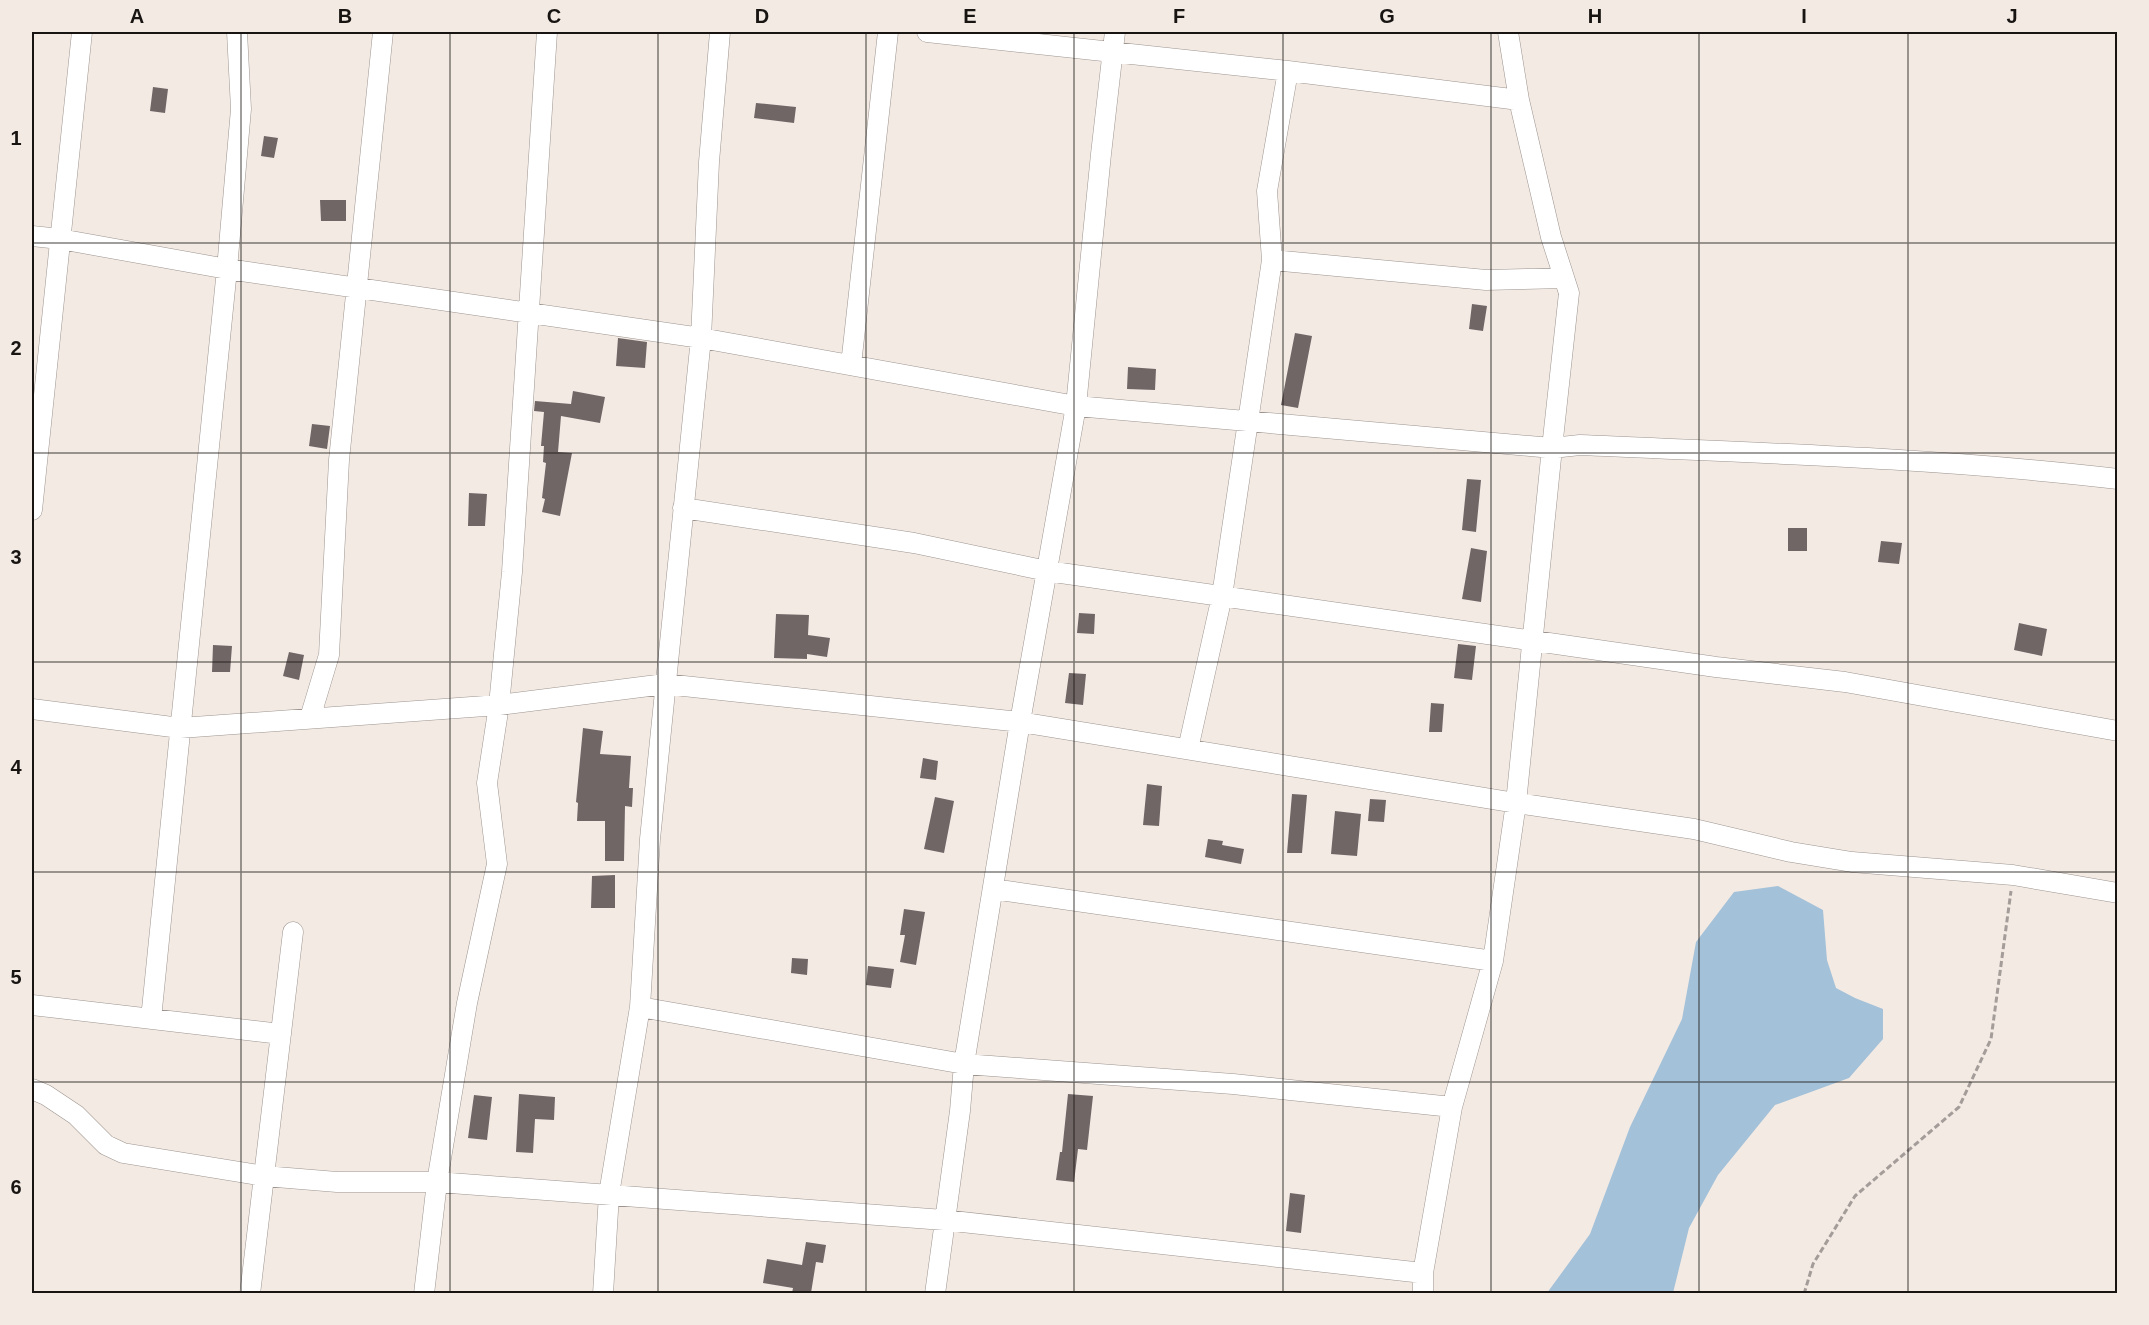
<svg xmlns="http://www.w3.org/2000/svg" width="2149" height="1325" font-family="Arial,sans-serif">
<rect width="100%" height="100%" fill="#f3eae4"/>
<path fill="#a3c1d8" d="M1778,886L1823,910L1827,960L1836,988L1855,998L1883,1009V1039L1849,1078L1775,1105L1718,1175L1689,1228L1673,1293H1547L1590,1234L1630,1127L1682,1019L1696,942L1734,892Z"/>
<path fill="#706666" d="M153,87L168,89L165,113L150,111Z
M756,103L796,107L794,123L754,118Z
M264,136L278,138L274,158L261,156Z
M320,200H346V221H321Z
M1472,304L1487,306L1483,331L1469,329Z
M1295,333L1312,336L1298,408L1281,405Z
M618,338L647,342L645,368L616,366Z
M1128,367L1156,369L1155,390L1127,389Z
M573,391L605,397L600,423L561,416L558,452L572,453L560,516L542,512L545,499L542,498L546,463L543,462L544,446H541L544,412L534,411L535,401L571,404Z
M312,424L330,426L327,449L309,446Z
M1467,479L1481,480L1476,532L1462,530Z
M469,493L487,494L485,526H468Z
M1788,528H1807V551H1788Z
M1881,541L1902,543L1899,564L1878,562Z
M1471,548L1487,551L1481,602L1462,599Z
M1079,613L1095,614L1094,634L1077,633Z
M776,614L809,615L808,635L830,638L827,657L807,654V659L774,658Z
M2019,623L2047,629L2042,656L2014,650Z
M1458,644L1476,646L1472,680L1454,678Z
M213,645L232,646L230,672H212Z
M289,652L304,655L299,680L283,676Z
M1069,673L1086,674L1083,705L1065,703Z
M1431,703L1444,704L1442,732H1429Z
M583,728L603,731L600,754L631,756L629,788H633L632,807L625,806L624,861H605V821H577L578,803L576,802Z
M923,758L938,761L936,780L920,778Z
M1147,784L1162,786L1159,826L1143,825Z
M1292,794L1307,795L1302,853H1287Z
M935,797L954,801L944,853L924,849Z
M1370,799L1386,800L1384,822L1368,821Z
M1335,811L1361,814L1357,856L1331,854Z
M1208,839L1223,841L1222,845L1244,849L1241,864L1205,857Z
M615,875V908H591L592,876Z
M904,909L925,912L916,965L900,962L905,935H900Z
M792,958L808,959L807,975L791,973Z
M868,966L894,969L891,988L866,985Z
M519,1094L555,1097L554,1120L535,1119L533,1153L516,1152Z
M1068,1094L1093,1096L1087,1150L1078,1149L1074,1182L1056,1180L1060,1152H1062Z
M474,1095L492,1097L487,1140L468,1138Z
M1290,1193L1305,1195L1301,1233L1286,1231Z
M806,1242L826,1245L823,1263L816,1262L811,1293H792L793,1288L763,1283L767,1259L802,1265Z"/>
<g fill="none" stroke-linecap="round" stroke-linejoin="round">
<g stroke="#9d948f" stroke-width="21">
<path id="minor" d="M927,32L1288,71L1519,100
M32,236L60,239L227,269L701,338L1076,406L1552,448L1580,445C1759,453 1939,458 2118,479
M1272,260L1486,280L1564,278
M851,365L888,32
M683,508L914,543L1047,571L1716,667L1845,682L2118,731
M32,510L82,32
M32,709L180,728L499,705L665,684L1020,722L1516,803L1694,829L1791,852L1852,862L2013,875L2118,893
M310,718L329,655L339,460L383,32
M1188,749L1222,596L1272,260L1267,191L1288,71
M993,889L1493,961
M32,1005L281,1034
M640,1007L964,1064L1233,1084L1452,1107
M151,1019L227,269L241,109L237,32
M32,1089L46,1095L76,1115L106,1145L123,1153L264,1176L337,1182H437L944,1220L1423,1273
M250,1294L293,932
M424,1294L437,1182L467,1003L497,864L487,783L499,705L512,572L547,32
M603,1294L609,1194L640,1007L650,839L701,338L709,162L720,32
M935,1294L960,1111L964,1064L1020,722L1076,406L1101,154L1115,32
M1423,1294V1273L1452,1107L1493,961L1516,803L1552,448L1569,293L1551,237L1519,100L1508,32"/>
</g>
<path stroke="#a39c98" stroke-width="3" stroke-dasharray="6 3" stroke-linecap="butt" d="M1804,1294L1813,1264L1855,1196L1959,1107L1991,1039L2011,891"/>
<use href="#minor" stroke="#fff" stroke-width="20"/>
</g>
<path fill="none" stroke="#171412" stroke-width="1.5" stroke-opacity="0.55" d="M241,32V1294M450,32V1294M658,32V1294M866,32V1294M1074,32V1294M1283,32V1294M1491,32V1294M1699,32V1294M1908,32V1294M32,243H2118M32,453H2118M32,662H2118M32,872H2118M32,1082H2118"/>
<rect width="2149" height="1325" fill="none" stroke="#f3eae4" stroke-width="66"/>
<rect x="33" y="33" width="2083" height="1259" fill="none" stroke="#171412" stroke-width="2"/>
<g font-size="20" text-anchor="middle" font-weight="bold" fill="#171412">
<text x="137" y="23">A</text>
<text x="345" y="23">B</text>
<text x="554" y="23">C</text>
<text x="762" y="23">D</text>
<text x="970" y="23">E</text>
<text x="1179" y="23">F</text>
<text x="1387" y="23">G</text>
<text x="1595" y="23">H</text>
<text x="1804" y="23">I</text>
<text x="2012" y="23">J</text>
<text x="16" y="145">1</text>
<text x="16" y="355">2</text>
<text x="16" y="564">3</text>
<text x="16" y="774">4</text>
<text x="16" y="984">5</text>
<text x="16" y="1194">6</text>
</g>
</svg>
